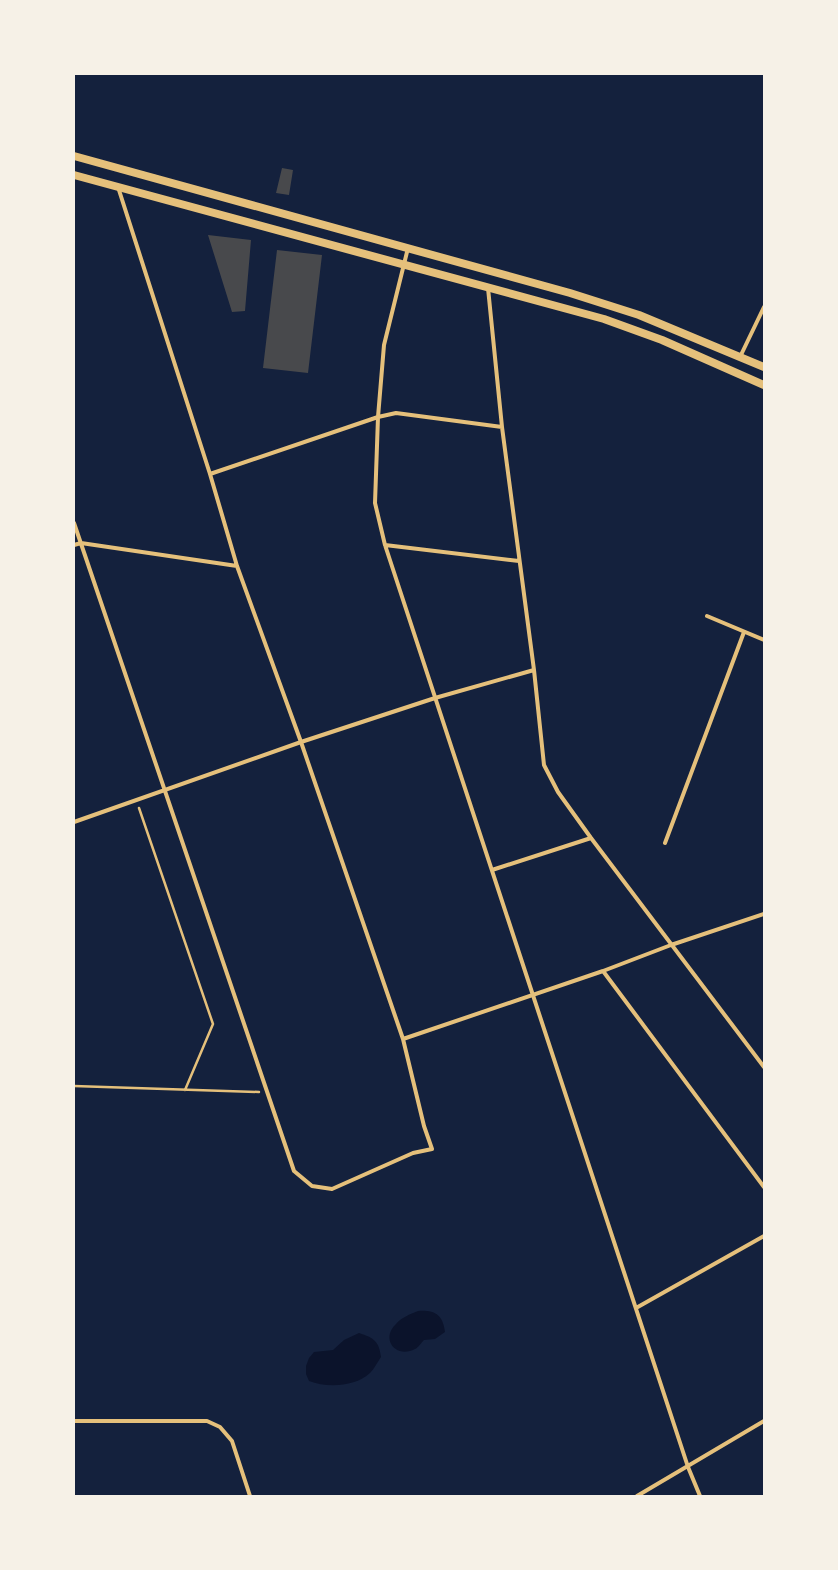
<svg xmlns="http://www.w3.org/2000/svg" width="838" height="1570" font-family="'DejaVu Sans',sans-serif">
<rect width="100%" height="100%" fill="#14213d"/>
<path fill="#0b132b" d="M418,1311C434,1310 443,1314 445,1332L435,1339L424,1340C421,1343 418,1348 415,1349C396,1359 380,1339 396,1324C401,1318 410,1314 418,1311Z
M359,1333C374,1338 379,1341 381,1357C377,1363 374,1369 370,1373C355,1387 327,1388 309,1381L306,1374V1366L309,1358L314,1352L333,1350L344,1340Z"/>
<path fill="#48494c" d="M282,168L293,170L289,195L276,193Z
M208,235L251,240L245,311L232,312Z
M277,250L322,255L308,373L263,368Z"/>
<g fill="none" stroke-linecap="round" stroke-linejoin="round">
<path stroke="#e5c07b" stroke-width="2.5" d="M139,808L213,1024L185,1090
M74,1086L259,1092"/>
<path stroke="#e5c07b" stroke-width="4" d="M408,248L384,345L378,417L375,503L385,545L688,1467L700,1496
M488,288L502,427L534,670L544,765L558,792L591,838L764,1067
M740,357L764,307
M210,474L378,417L396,413L502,427
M74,523L294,1171L312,1186L332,1189L413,1153L432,1149L424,1126L403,1039L301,742L237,566L210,474L118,187
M74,545L81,543L237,566
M385,545L519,561
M707,616L764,640
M74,822L301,742L435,698L534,670
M665,843L744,632
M492,870L591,838
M603,971L764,1187
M403,1039L603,971L671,945L764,914
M636,1308L764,1236
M74,1421H207L220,1427L232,1441L250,1496
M637,1496L764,1421"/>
<path stroke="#e5c07b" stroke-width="8" d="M74,156L570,293L639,315L764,367
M74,175L604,319L662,340L764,385"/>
</g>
<rect width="838" height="1570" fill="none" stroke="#f6f1e7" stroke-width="150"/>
</svg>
